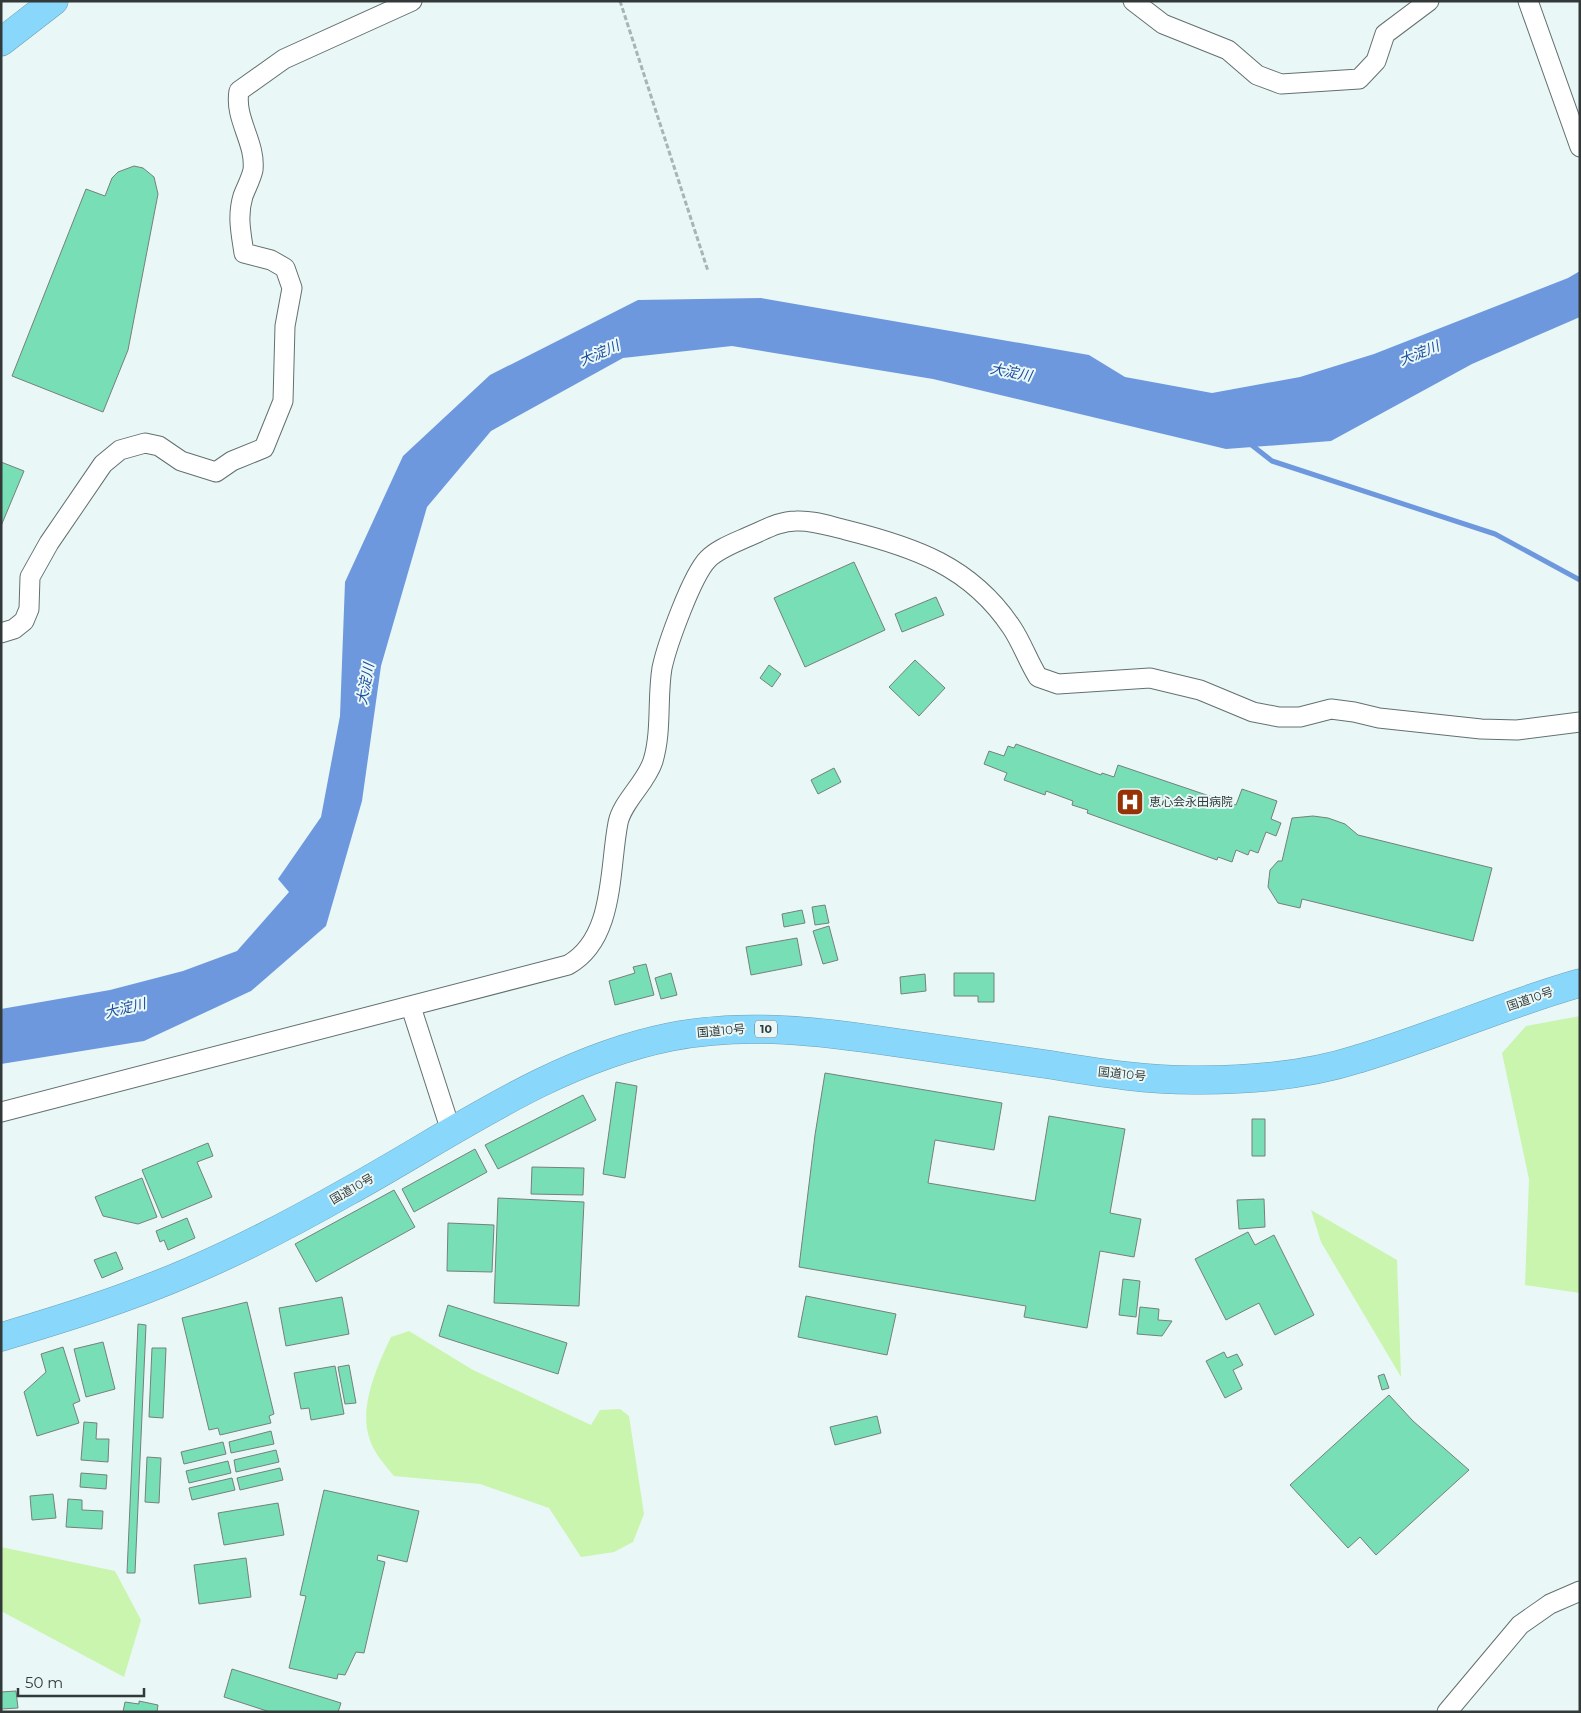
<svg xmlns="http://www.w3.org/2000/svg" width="1581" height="1713" font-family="Montserrat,'Noto Sans JP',sans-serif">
<rect width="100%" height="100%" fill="#e9f7f7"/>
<path fill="#caf5ae" d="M1580,1016V1293L1525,1285L1529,1179L1502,1053L1526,1026Z
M1311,1210L1397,1260L1401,1377L1321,1242Z
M409,1331L473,1370L591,1425L600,1410L620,1409L629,1416L644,1514L633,1542L614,1552L581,1557L549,1508L480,1484L394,1476C384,1464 373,1452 369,1437C359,1406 378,1364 391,1337Z
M1,1547L115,1571L141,1620L124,1677L1,1611Z"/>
<path fill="#6e98de" d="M1580,271V317L1472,364L1331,441L1226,449L933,379L732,346L623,358L491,431L427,507L381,666L362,801L326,926L251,991L144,1041L1,1064V1009L110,990L183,971L237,951L289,892L278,879L321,817L340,716L345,582L403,456L490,375L638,300L761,298L1089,355L1125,377L1212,393L1300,377L1374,354L1568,278Z"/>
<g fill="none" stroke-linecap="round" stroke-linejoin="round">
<path stroke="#6e98de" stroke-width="5" d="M1249,443L1272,461L1495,534L1580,580"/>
</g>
<path fill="#77deb5" stroke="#75817b" d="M134,166L143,168L154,177L158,194L128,350L103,412L12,376L86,189L105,196L112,178L118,172Z
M1,462L24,471L1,526Z
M854,562L885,630L805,667L774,598Z
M936,597L944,615L902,632L895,614Z
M915,660L945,688L919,716L889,687Z
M769,665L781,674L772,687L760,678Z
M1016,744L1101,775L1102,773L1114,777L1118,765L1236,805L1242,789L1277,801L1271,819L1281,823L1276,836L1266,832L1258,853L1250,850L1248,855L1236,850L1232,862L1218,857L1217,860L1087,813L1088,810L1072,805L1073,801L1046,791L1045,795L1004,780L1007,773L984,764L989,751L1004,756L1008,746L1014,748Z
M834,768L841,782L818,794L811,780Z
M1313,816L1328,818L1345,824L1358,835L1492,868L1473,941L1302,899L1300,908L1278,903L1268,887L1270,870L1278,861H1282L1292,818Z
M825,905L829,923L815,925L812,907Z
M802,910L805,923L784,927L782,914Z
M829,926L838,960L823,964L813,931Z
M797,938L802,965L751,975L746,947Z
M646,964L654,995L615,1005L609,981L635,973L633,967Z
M671,973L677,995L661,999L655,978Z
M954,973H994V1002H978V996H954Z
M925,974L926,991L901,994L900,977Z
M825,1073L1002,1103L994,1150L935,1140L928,1183L1035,1201L1049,1116L1125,1129L1110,1213L1141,1219L1134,1257L1100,1251L1087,1328L1024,1317L1026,1306L799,1267L815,1135Z
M616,1082L637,1086L625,1178L603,1174Z
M583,1095L596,1120L498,1169L485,1145Z
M1252,1119H1265V1156H1252Z
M208,1143L213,1156L197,1162L212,1197L162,1218L142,1170Z
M475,1149L487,1172L414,1212L402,1189Z
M532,1167L584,1168L583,1195L531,1194Z
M142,1178L157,1217L138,1224L103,1216L95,1197Z
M394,1190L415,1227L316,1282L295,1244Z
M498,1198L584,1202L579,1306L494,1303Z
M1264,1199L1265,1227L1239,1229L1237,1200Z
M187,1218L195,1238L168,1250L164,1240L160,1242L156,1231Z
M448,1223L494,1225L492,1272L447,1271Z
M1248,1232L1255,1245L1274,1235L1314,1315L1275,1335L1259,1303L1226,1320L1195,1259Z
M116,1252L123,1269L102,1278L94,1260Z
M1123,1279L1140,1281L1136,1317L1119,1315Z
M806,1296L896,1314L887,1355L798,1337Z
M342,1297L349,1334L286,1346L279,1308Z
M247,1302L274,1414L269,1416L271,1423L220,1435L218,1428L209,1430L182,1318Z
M448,1305L567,1343L558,1374L439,1336Z
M1140,1307L1159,1309L1158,1320L1172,1321L1162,1336L1137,1334Z
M138,1324L146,1325L135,1573H127Z
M103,1342L115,1389L86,1397L74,1349Z
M63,1347L80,1401L73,1404L79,1423L37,1436L24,1392L46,1372L41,1354Z
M152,1348H166L163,1418L149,1417Z
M1224,1352L1227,1358L1237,1354L1243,1365L1233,1370L1242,1389L1225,1398L1206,1361Z
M349,1365L356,1403L345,1404L338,1367Z
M335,1366L344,1414L311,1420L309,1408L301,1409L294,1373Z
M1384,1374L1389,1388L1382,1390L1378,1376Z
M1389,1395L1413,1421L1469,1470L1376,1555L1360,1537L1348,1548L1290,1485Z
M877,1416L881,1433L835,1445L830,1427Z
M84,1422L97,1423L96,1439H109L108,1462L81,1460Z
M271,1431L274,1444L231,1453L229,1442Z
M223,1442L226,1454L184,1464L181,1452Z
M276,1450L279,1462L236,1472L234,1460Z
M147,1457L161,1458L159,1503L145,1502Z
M228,1461L231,1473L189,1483L186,1471Z
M280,1468L283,1480L240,1490L237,1478Z
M81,1473L107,1475L106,1489L80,1487Z
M232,1478L235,1490L192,1500L189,1488Z
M324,1490L419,1511L407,1562L378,1555L377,1560L385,1562L364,1653L356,1652L345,1675L338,1674L337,1679L289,1668L306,1596L300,1595Z
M53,1494L56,1518L32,1520L30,1496Z
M68,1499L82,1500V1510L103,1511L102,1529L66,1527Z
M278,1503L284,1535L224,1545L218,1513Z
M246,1558L251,1597L199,1604L194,1565Z
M232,1669L341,1703L338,1712H270L224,1697Z
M16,1691L18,1708L1,1709V1692Z
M139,1701L158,1705L157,1712H123L125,1702L139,1704Z"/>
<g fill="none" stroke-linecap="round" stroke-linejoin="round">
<g stroke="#637070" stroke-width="21">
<path id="minor" d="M1133,1L1163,24L1228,50L1257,75L1281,84L1359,79L1376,61L1385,34L1429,1
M1528,1L1580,147
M1,633L14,629L24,621L29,609L30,577L49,543L103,464L120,450L145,443L159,446L181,461L216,472L232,461L264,448L283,401L285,326L292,288L285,268L271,260L244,253C241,233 237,216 243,196C246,188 251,179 253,170C256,142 234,119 239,91L284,59L412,1
M411,1007L451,1131
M1,1112L568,965C615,939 609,869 618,823C622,802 646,783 653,761C662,731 657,698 662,668C667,645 692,575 708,559C719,548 737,542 752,535C766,529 780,521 796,521C813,520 829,526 846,530C914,547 971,566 1012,628C1022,643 1028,661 1038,677L1058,684L1150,678L1200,690L1253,712L1279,717H1300L1331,709L1354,712L1379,718L1481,729L1517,730L1580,722
M1447,1712L1520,1625L1550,1604L1580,1591"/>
</g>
<g stroke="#6ba0b7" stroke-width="29">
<path id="highway" d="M1,42L54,1
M1,1337C65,1318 129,1298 191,1271C245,1248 296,1221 347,1192C451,1135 551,1061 670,1037C739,1023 809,1030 878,1040C936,1048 994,1057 1052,1065C1101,1073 1151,1081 1201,1080C1254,1080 1308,1075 1358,1059C1433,1037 1505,1004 1580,983"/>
</g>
<path stroke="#a9b4b4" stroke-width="3" stroke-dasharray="5 2.5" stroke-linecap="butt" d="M620,1L708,271"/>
<use href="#minor" stroke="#fff" stroke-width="19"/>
<use href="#highway" stroke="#89d7fb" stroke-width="28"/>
</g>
<defs>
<g id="hospital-square" transform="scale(1.4375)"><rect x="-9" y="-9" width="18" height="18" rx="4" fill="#973207" stroke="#e9f7f7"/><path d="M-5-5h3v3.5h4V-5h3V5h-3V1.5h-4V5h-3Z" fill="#fff"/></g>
</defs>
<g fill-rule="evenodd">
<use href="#hospital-square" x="1130" y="802"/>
</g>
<g text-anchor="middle" stroke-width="4" stroke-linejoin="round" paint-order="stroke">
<rect fill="#e9f7f7" stroke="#6a7272" stroke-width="1" x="755" y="1020.5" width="22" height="17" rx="4"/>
<g font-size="11" font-weight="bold" fill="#333939">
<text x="766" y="1033">10</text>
</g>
<g font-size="12" fill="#333939" stroke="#e9f7f7" text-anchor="start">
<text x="1149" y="806">恵心会永田病院</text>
</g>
<g font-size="12" fill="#333939" stroke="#e9f7f7">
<text transform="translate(1530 999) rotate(-19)" y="4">国道10号</text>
<text transform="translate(721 1031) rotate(-5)" y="4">国道10号</text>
<text transform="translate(1122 1074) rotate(6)" y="4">国道10号</text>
<text transform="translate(352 1189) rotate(-30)" y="4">国道10号</text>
</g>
<g font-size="14" font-style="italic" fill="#1d4ea0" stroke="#e9f7f7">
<text transform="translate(599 353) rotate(-24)" y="5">大淀川</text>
<text transform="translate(1419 353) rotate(-22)" y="5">大淀川</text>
<text transform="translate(1011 372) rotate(11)" y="5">大淀川</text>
<text transform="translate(365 684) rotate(-80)" y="5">大淀川</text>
<text transform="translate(125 1008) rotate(-14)" y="5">大淀川</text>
</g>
</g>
<rect width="1581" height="1713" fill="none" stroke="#333939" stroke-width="5"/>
<path d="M18 1688v8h126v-8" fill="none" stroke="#333939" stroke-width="2.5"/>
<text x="25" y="1688" font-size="15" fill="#333939" stroke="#e9f7f7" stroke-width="4" paint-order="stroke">50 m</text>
</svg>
